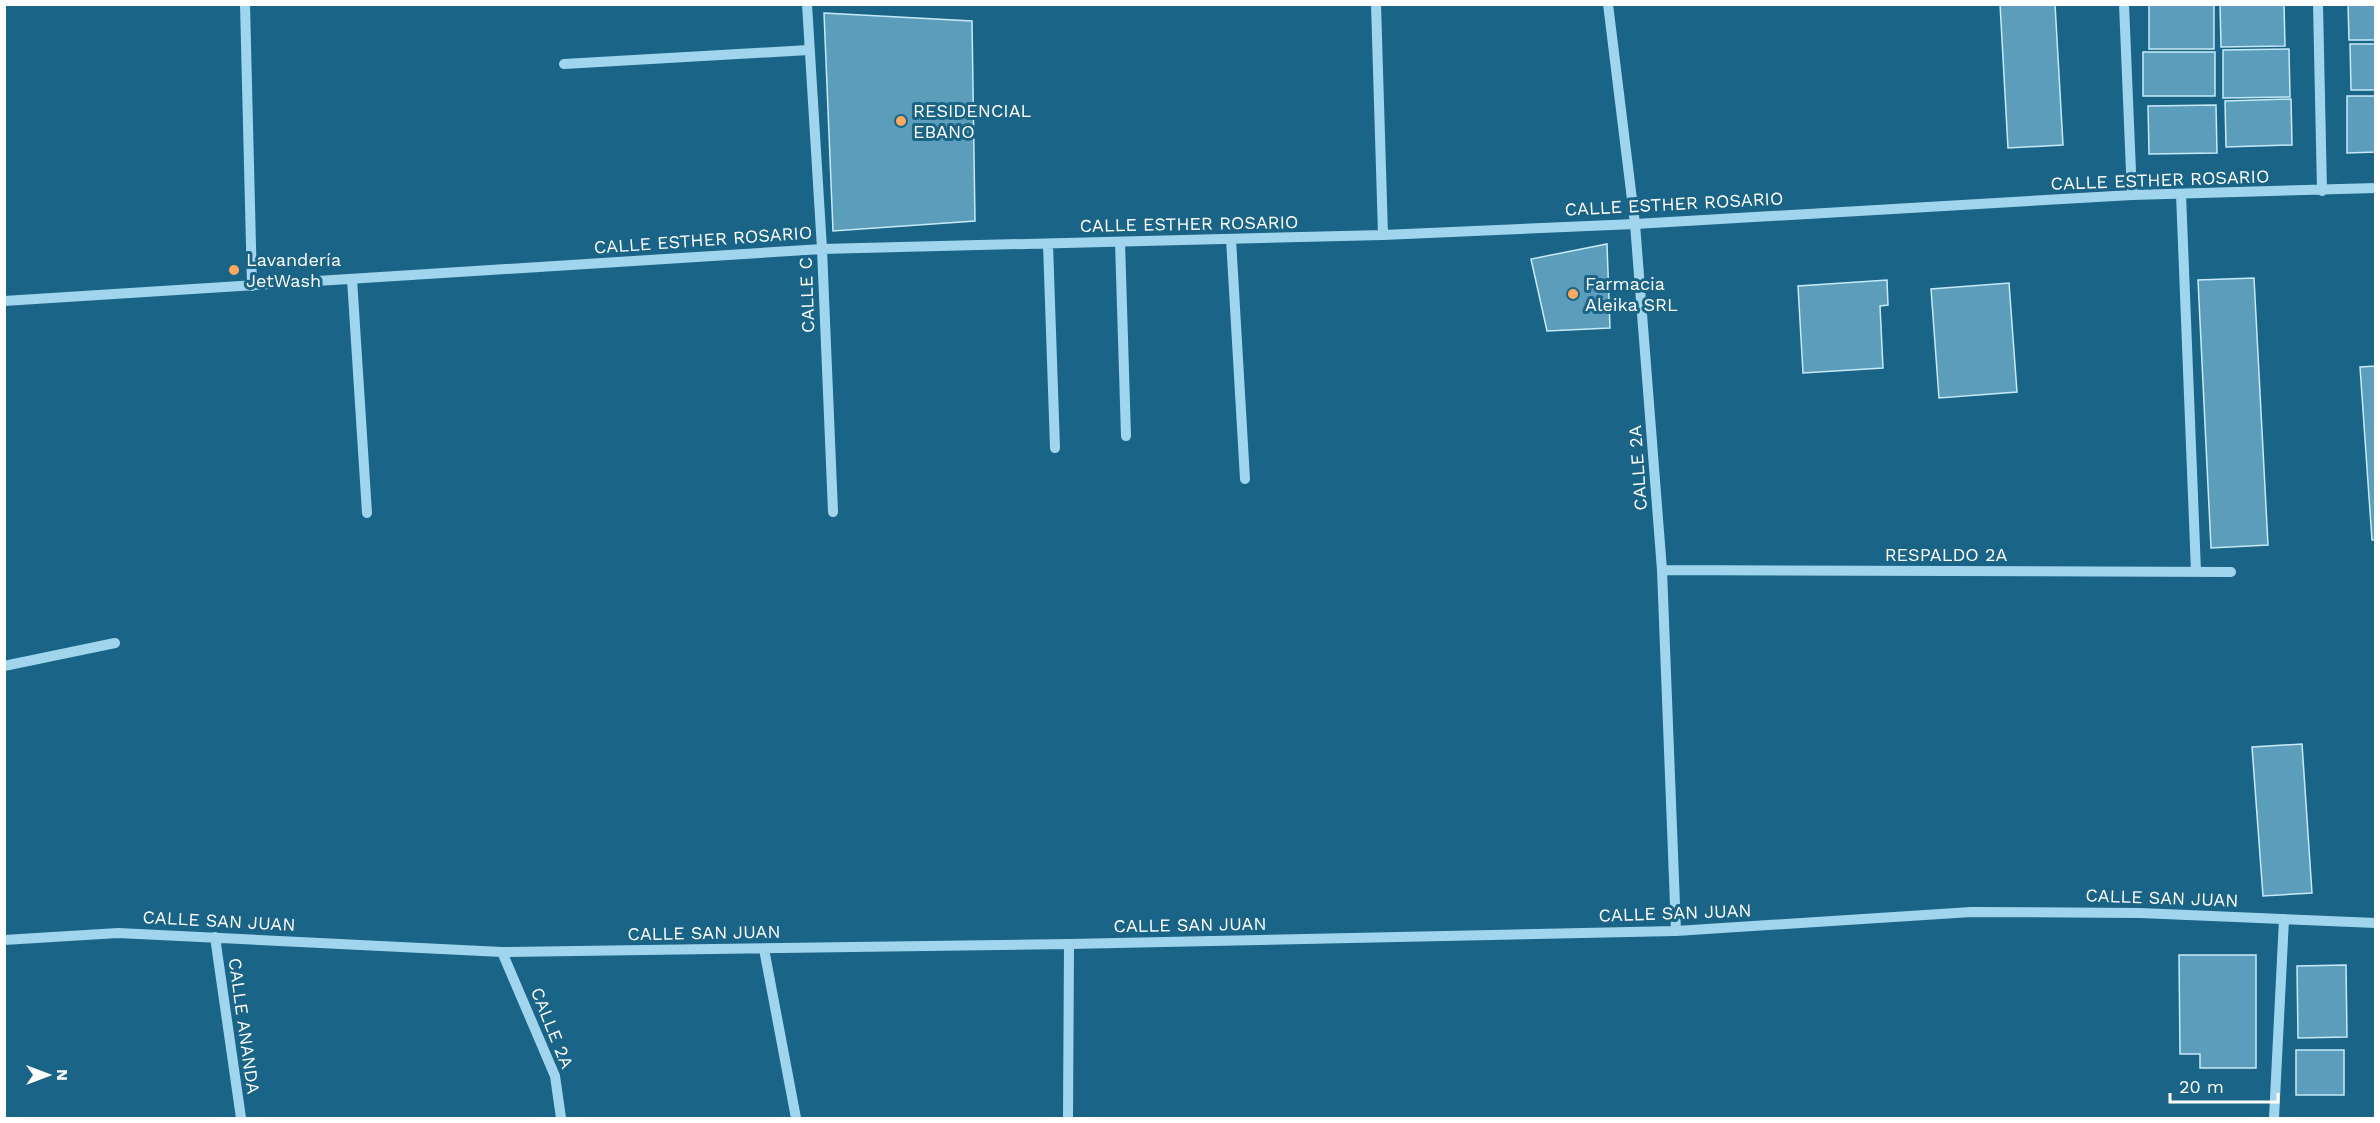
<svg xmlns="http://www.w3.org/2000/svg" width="2380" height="1123" font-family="'Work Sans',sans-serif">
<rect width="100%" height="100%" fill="#196487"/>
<path fill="#5c9dbb" stroke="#c7eaf9" stroke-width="1.5" d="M2000,4H2055L2063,145L2008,148Z
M2149,4H2214V49H2149Z
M2220,4H2284L2285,46L2221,47Z
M2348,4H2376V40H2349Z
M824,13L972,21L975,221L833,231Z
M2350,44H2376V90H2351Z
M2289,49L2290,97L2223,98V50Z
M2143,52H2215V96H2143Z
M2347,96H2376V152L2347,153Z
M2291,99L2292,145L2226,147L2225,101Z
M2216,105L2217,153L2149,154L2148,106Z
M1607,244L1610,328L1547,331L1531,259Z
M2254,278L2268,545L2211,548L2198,280Z
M1887,280L1888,305L1880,306L1883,368L1803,373L1798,286Z
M2009,283L2017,392L1939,398L1931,289Z
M2376,366V540H2372L2360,367Z
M2302,744L2312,893L2263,896L2252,747Z
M2179,955H2256V1068H2200V1054H2180Z
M2346,965L2347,1037L2298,1038L2297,966Z
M2296,1050H2344V1095H2296Z"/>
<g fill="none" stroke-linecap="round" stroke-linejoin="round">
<path stroke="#a1d5ed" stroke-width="10" d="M245,4L252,286
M807,4L822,249L833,512
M1376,4L1383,235
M1608,4L1635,224L1662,570L1676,931
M2124,4L2132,195
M2318,4L2322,191
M564,64L809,50
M2181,194L2196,572
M1231,239L1245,479
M1120,242L1126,436
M1048,244L1055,448
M352,279L367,513
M4,301L822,249L1383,235L1635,224L2132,195L2376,188
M1662,570L2231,572
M4,666L115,643
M215,937L241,1118
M4,940L118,933L502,952L1069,944L1676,931L1971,912L2140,913L2376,923
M764,949L796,1118
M502,952L555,1076L561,1118
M1068,1118L1069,944
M2274,1118L2284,919"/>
</g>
<g fill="#ffa95d" stroke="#196487" stroke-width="2">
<circle cx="901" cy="121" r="6"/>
<circle cx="234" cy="270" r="6"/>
<circle cx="1573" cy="294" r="6"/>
</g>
<g text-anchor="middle" stroke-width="6" stroke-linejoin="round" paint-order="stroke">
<g font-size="18" fill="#fff" stroke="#196487" text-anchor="start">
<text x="913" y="117">RESIDENCIAL<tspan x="913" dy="21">EBANO</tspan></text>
<text x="246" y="266">Lavandería<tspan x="246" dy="21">JetWash</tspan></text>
<text x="1585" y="290">Farmacia<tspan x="1585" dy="21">Aleika SRL</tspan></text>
</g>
<g font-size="18" fill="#fff" stroke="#196487">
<text transform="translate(2160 180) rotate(-2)" y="6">CALLE ESTHER ROSARIO</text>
<text transform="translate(1674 204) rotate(-3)" y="6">CALLE ESTHER ROSARIO</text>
<text transform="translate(1189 224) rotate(-1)" y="6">CALLE ESTHER ROSARIO</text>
<text transform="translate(703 240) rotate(-4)" y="6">CALLE ESTHER ROSARIO</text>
<text transform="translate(807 295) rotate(-92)" y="6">CALLE C</text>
<text transform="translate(1638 468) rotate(-94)" y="6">CALLE 2A</text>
<text x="1946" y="561">RESPALDO 2A</text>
<text transform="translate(2162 898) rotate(2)" y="6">CALLE SAN JUAN</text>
<text transform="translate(1675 913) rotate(-2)" y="6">CALLE SAN JUAN</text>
<text transform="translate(219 921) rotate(3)" y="6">CALLE SAN JUAN</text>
<text transform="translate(1190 925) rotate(-1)" y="6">CALLE SAN JUAN</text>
<text transform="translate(704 933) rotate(-1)" y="6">CALLE SAN JUAN</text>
<text transform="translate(244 1026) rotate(82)" y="6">CALLE ANANDA</text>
<text transform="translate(552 1028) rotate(68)" y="6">CALLE 2A</text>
</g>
</g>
<rect width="2380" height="1123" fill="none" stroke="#ffffff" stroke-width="12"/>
<g transform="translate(48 1075) rotate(90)" stroke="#196487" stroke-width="4.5" paint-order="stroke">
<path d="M0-4.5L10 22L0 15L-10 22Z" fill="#ffffff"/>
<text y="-9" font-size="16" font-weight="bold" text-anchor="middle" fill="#ffffff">N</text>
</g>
<path d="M2170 1093v9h108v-9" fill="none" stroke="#ffffff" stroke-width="3"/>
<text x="2179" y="1093" font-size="18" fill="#ffffff" stroke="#196487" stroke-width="4.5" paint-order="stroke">20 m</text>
</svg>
